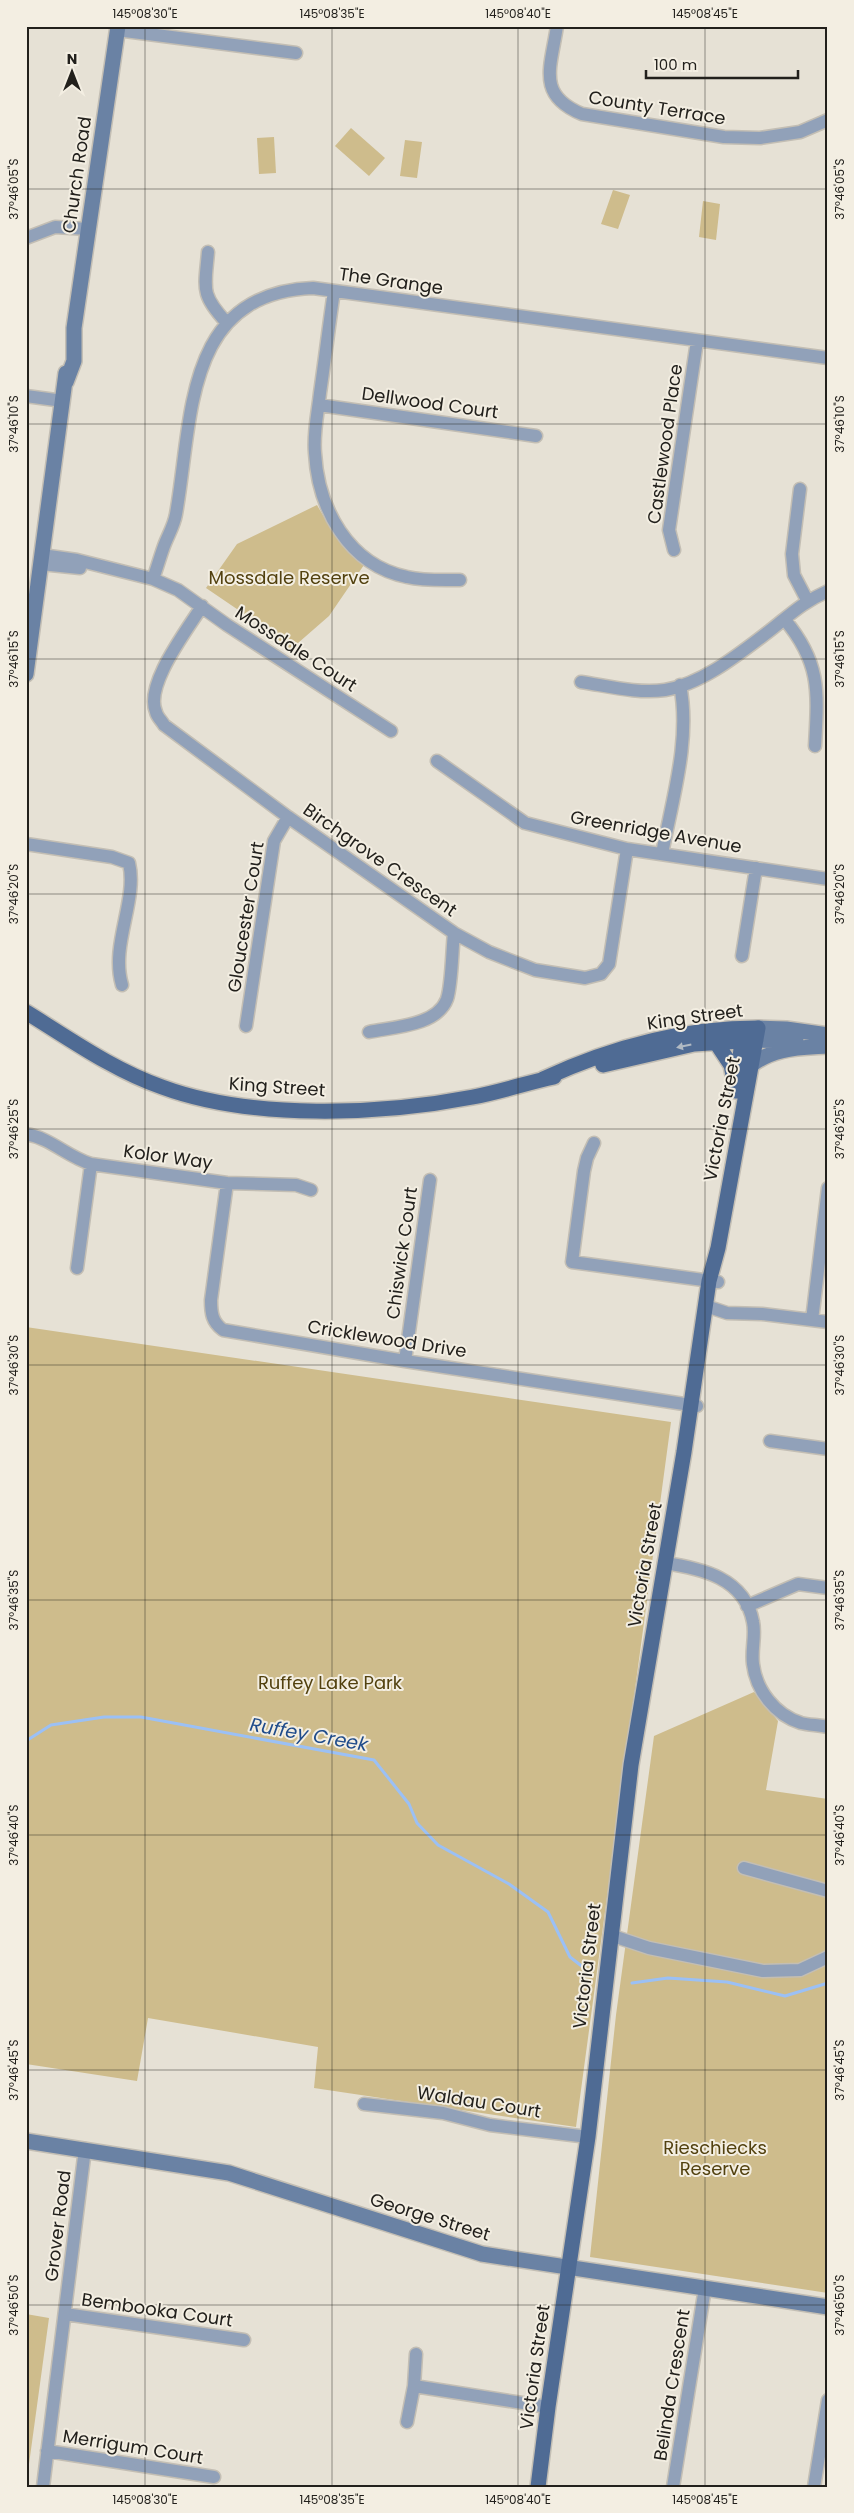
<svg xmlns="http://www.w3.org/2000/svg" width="854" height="2513" font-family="Poppins,sans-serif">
<rect width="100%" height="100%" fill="#e6e1d5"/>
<path fill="#cebc8c" d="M351,128L385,158L369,176L335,146Z
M274,137L276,173L259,174L257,138Z
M405,140L422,142L417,178L400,176Z
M613,190L630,195L618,229L601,224Z
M703,201L720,204L716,240L699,237Z
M317,505C330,528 343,547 366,562L329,616L290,650L265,628L206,588L237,544Z
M26,1327L671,1422L576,2127L314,2088L318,2047L148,2018L137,2081L26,2064Z
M754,1692L778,1721L766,1790L828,1799V2293L590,2257L616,2015L654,1736Z
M26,2314L49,2318L26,2486Z"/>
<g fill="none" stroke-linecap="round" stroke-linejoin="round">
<path stroke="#9bc0f5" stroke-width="3" d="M26,1741L51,1725L104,1717H141L374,1760L409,1804L417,1823L438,1845L509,1884L548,1912L570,1957L588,1971
M632,1983L668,1978L727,1982L785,1996L828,1983"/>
<g stroke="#c3beb4" stroke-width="15">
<path id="street" d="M557,26C551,67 536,95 582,114L724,137L760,138L800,132L828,120
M117,30L296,53
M26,238L55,227L88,229
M208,252C205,288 200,294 226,322
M334,291C329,325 325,359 320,393C318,412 313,433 315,453C318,508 348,565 407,577C424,581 442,580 460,580
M26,396L63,401
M319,405L536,436
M800,489L792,554L794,575L807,600
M674,550L669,530L697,341
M42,555L77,560L153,579L178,590L227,625L391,731
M41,564L80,568
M153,579C157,568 160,557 164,546C168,535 174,526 176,514C193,419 183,293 313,288L828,358
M202,606C188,629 144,685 156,712C157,717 162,721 164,725L288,817L454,933L489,952L535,970L585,978L601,974L609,964L627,849
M785,620C821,663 818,692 815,746
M581,682C608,686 638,694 665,690C702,684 739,654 768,632C790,615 801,603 828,591
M437,761L525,823L627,849L828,879
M26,844L112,857L129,863C138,900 110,945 122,985
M662,854C672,800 691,740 680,685
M742,956L756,868
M246,1026L274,841L288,817
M369,1032C393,1027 437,1026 447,999C452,984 452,950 454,933
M26,1134C50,1138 68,1157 91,1164L227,1183L296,1185L311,1190
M594,1143L587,1158L584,1171L572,1262L718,1282
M227,1183L211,1300C211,1313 212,1322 223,1330L405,1361L697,1406
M77,1268L91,1164
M706,1306L727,1313L762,1314L828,1322
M812,1320L828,1188
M405,1361L430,1180
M770,1441L828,1449
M664,1563C701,1568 745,1578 753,1622C756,1635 751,1650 753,1664C756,1690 775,1715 801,1723C809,1725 819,1725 828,1727
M747,1606L798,1584L828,1588
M744,1868L828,1891
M610,1935L649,1948L763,1971L800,1970L828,1957
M364,2104L443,2113L490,2125L588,2137
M65,2314L244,2340
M414,2386L416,2354
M407,2422L414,2386L548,2407
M47,2451L214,2477
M43,2487L85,2149
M673,2487L705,2288
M814,2487L828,2400"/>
</g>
<g stroke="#c3beb4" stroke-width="18">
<path id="secondary" d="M66,382L74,361V328L118,26
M26,674L66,373
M758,1028L786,1029L828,1035
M756,1040L796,1041
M750,1066C774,1047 799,1048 828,1046
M26,2141L229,2173L482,2254L828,2307"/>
</g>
<g stroke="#c3beb4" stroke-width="18">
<path id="primary" d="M26,1012C70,1039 113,1070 162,1087C251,1120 380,1115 473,1097C500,1092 526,1083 554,1077
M715,1041L731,1065L734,1080
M603,1065L694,1044L756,1040
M736,1091L743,1032
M538,2487L548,2407L588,2137L631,1765L684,1452L709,1281L718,1248L758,1028C684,1028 610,1048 543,1079"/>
</g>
<use href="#street" stroke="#91a1b9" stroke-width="12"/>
<use href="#secondary" stroke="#6a82a4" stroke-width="15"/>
<use href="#primary" stroke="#4f6b94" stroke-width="15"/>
</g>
<defs><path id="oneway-solid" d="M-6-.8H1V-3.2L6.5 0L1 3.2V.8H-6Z" transform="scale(1.25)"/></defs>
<use fill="#b1bac3" href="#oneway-solid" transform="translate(684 1046) rotate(168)"/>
<path fill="none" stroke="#22201c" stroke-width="1" stroke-opacity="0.45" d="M145,26V2487M332,26V2487M518,26V2487M705,26V2487M26,189H828M26,424H828M26,659H828M26,894H828M26,1129H828M26,1365H828M26,1600H828M26,1835H828M26,2070H828M26,2305H828"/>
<g text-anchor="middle" stroke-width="4" stroke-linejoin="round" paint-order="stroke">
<g font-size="18" fill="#22201c" stroke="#f3eee2">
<text transform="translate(657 108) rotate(9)" y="6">County Terrace</text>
<text transform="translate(77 175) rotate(-82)" y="6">Church Road</text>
<text transform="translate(391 281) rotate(8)" y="6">The Grange</text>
<text transform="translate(430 403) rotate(8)" y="6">Dellwood Court</text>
<text transform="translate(665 444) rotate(-82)" y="6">Castlewood Place</text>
<text transform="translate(296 649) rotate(33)" y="6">Mossdale Court</text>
<text transform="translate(656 832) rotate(10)" y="6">Greenridge Avenue</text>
<text transform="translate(380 860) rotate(35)" y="6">Birchgrove Crescent</text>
<text transform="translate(246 917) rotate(-81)" y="6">Gloucester Court</text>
<text transform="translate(695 1017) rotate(-8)" y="6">King Street</text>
<text transform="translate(277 1087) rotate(4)" y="6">King Street</text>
<text transform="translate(722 1119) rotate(-79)" y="6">Victoria Street</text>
<text transform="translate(168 1157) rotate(8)" y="6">Kolor Way</text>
<text transform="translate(402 1253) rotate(-82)" y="6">Chiswick Court</text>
<text transform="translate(387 1339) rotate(9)" y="6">Cricklewood Drive</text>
<text transform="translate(645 1565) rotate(-80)" y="6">Victoria Street</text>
<text transform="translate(587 1966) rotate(-83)" y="6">Victoria Street</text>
<text transform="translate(479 2102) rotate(9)" y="6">Waldau Court</text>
<text transform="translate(430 2217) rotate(17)" y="6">George Street</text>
<text transform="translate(58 2226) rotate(-83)" y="6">Grover Road</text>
<text transform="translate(157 2310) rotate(8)" y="6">Bembooka Court</text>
<text transform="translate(535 2367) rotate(-82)" y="6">Victoria Street</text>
<text transform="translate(672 2385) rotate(-81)" y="6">Belinda Crescent</text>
<text transform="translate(133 2447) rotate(9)" y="6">Merrigum Court</text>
</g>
<g font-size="18" fill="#52410f" stroke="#f3eee2">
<text x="289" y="584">Mossdale Reserve</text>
<text x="330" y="1689">Ruffey Lake Park</text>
<text x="715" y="2154">Rieschiecks<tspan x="715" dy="21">Reserve</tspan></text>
</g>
<g font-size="19" font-style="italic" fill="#1f4b8a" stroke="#f3eee2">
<text transform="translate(309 1734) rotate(10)" y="7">Ruffey Creek</text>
</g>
</g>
<rect width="854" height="2513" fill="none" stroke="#f3eee2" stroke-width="55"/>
<g transform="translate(72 72)" stroke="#f3eee2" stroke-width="4" paint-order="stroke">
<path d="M0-4L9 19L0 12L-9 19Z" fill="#22201c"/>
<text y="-8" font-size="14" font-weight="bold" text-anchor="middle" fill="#22201c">N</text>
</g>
<path d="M646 70v8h152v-8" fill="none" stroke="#22201c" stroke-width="2.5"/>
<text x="654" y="70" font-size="15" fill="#22201c" stroke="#f3eee2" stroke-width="4" paint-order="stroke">100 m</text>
<rect x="28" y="28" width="798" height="2458" fill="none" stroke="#22201c" stroke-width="2"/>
<g font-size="12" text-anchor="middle" fill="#22201c">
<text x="145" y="18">145°08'30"E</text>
<text x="332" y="18">145°08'35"E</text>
<text x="518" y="18">145°08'40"E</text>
<text x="705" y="18">145°08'45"E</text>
<text transform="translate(14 189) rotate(-90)" y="4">37°46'05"S</text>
<text transform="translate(840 189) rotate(-90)" y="4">37°46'05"S</text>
<text transform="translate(14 424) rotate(-90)" y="4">37°46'10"S</text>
<text transform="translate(840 424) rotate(-90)" y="4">37°46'10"S</text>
<text transform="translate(14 659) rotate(-90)" y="4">37°46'15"S</text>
<text transform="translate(840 659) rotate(-90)" y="4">37°46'15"S</text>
<text transform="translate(14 894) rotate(-90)" y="4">37°46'20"S</text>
<text transform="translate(840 894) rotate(-90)" y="4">37°46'20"S</text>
<text transform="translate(14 1129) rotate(-90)" y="4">37°46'25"S</text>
<text transform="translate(840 1129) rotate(-90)" y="4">37°46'25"S</text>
<text transform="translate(14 1365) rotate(-90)" y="4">37°46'30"S</text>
<text transform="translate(840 1365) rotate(-90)" y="4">37°46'30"S</text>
<text transform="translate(14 1600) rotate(-90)" y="4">37°46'35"S</text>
<text transform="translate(840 1600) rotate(-90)" y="4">37°46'35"S</text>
<text transform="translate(14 1835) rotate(-90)" y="4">37°46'40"S</text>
<text transform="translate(840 1835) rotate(-90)" y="4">37°46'40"S</text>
<text transform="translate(14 2070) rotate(-90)" y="4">37°46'45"S</text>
<text transform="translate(840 2070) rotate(-90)" y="4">37°46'45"S</text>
<text transform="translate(14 2305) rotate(-90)" y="4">37°46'50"S</text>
<text transform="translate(840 2305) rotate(-90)" y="4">37°46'50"S</text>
<text x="145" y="2504">145°08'30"E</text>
<text x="332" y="2504">145°08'35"E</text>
<text x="518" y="2504">145°08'40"E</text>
<text x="705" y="2504">145°08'45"E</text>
</g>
</svg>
